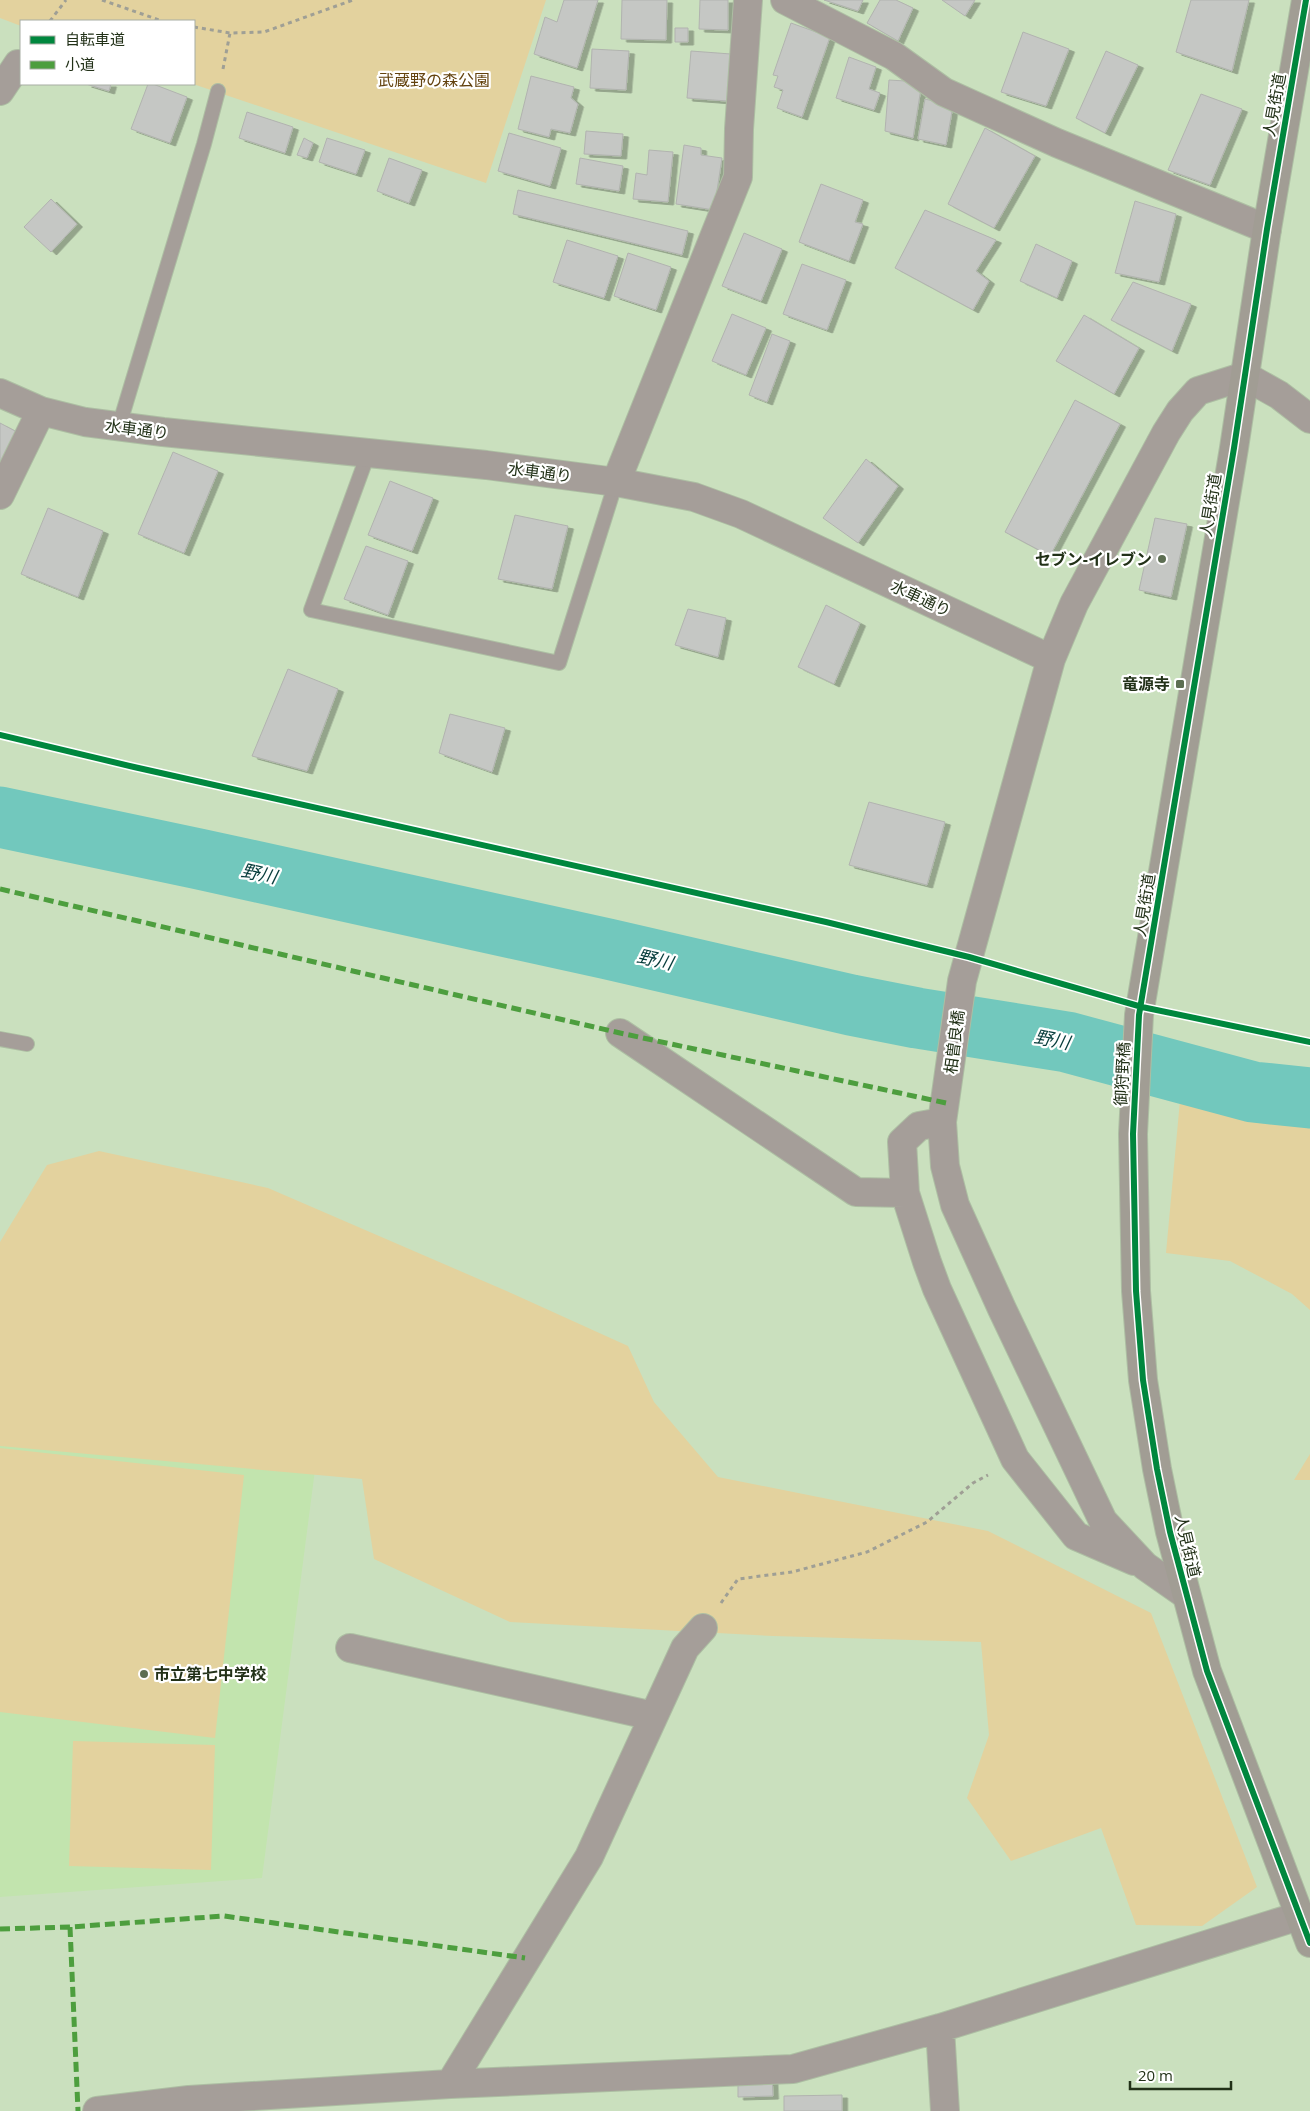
<svg xmlns="http://www.w3.org/2000/svg" width="1310" height="2111" font-family="'Open Sans','Noto Sans JP',sans-serif">
<defs>
<filter id="shadow"><feDropShadow dx="5.5" dy="3" stdDeviation="0" flood-color="#0004"/></filter>
</defs>
<rect width="100%" height="100%" fill="#cae0be"/>
<path fill="#c2e4ae" d="M0,1416L315,1470L262,1878L0,1897Z"/>
<path fill="#e3d29e" d="M0,0H546L486,183L193,84L194,21H21V26L0,18Z
M1185,1046L1310,1076V1310L1292,1294L1230,1261L1166,1253Z
M99,1151L268,1188L511,1293L628,1346L654,1402L718,1477L988,1531L1151,1613L1257,1887L1202,1926L1136,1925L1101,1828L1011,1861L967,1798L989,1735L981,1642L773,1636L510,1622L374,1559L362,1479L0,1446V1242L47,1165Z
M0,1448L244,1475L215,1738L0,1712Z
M1310,1454V1480H1294Z
M73,1741L215,1745L211,1870L69,1866Z"/>
<g fill="none" stroke-linecap="round" stroke-linejoin="round">
<path stroke="#72c8bd" stroke-width="61" d="M0,817L199,859L608,949L851,1005L917,1018L1067,1042L1253,1092L1310,1098"/>
</g>
<path fill="#c5c7c4" stroke="#b1b3af" filter="url(#shadow)" d="M564,0H598L577,68L534,54L545,17L557,22Z
M622,0H667L666,40L621,39Z
M700,0H728V30L699,29Z
M824,0H863L858,11Z
M880,0H896L913,8L898,41L867,23Z
M942,0H975L965,16Z
M1191,0H1249L1232,71L1176,52Z
M791,23L830,37L802,117L777,108L783,90L774,87L778,76L773,75Z
M675,28H688V42H675Z
M1023,32L1069,49L1046,106L1001,92Z
M592,49L629,51L626,90L590,88Z
M691,51L731,54L727,101L687,98Z
M1106,51L1138,65L1105,133L1076,118Z
M849,57L876,67L869,89L880,93L874,110L836,98Z
M531,76L574,87L571,98L578,104L570,133L551,129L549,137L518,129Z
M889,80L922,82L913,138L885,131Z
M86,84H111L109,91Z
M148,84H153L187,97L170,143L131,129Z
M1201,94L1242,109L1210,185L1168,170Z
M925,99L953,106L946,145L918,139Z
M247,112L293,127L285,153L239,138Z
M985,128L1035,156L994,228L948,204Z
M586,131L623,134L621,156L584,154Z
M509,133L561,148L550,186L498,171Z
M304,138L313,143L307,158L297,155Z
M327,138L365,150L356,174L319,162Z
M684,145L701,148V155L722,158L714,210L676,204Z
M649,150L673,152L668,202L633,199L636,173L647,175Z
M389,158L422,170L409,203L377,191Z
M580,158L623,166L619,191L576,184Z
M821,184L863,200L855,222L863,224L849,261L799,242Z
M518,190L688,231L682,255L513,214Z
M51,199L77,224L51,252L24,227Z
M1135,201L1176,214L1159,282L1115,273Z
M925,210L996,240L976,271L989,281L973,310L895,268Z
M744,233L782,249L761,301L722,286Z
M567,240L618,256L604,298L553,282Z
M1036,244L1072,261L1057,298L1020,281Z
M628,253L671,267L656,310L614,296Z
M802,264L846,280L827,330L783,314Z
M1133,282L1191,304L1172,351L1111,320Z
M732,314L766,328L746,375L712,361Z
M1084,315L1139,348L1114,394L1056,361Z
M772,334L790,341L767,402L749,395Z
M1075,400L1120,424L1050,556L1005,532Z
M0,423L17,432L0,467Z
M173,452L218,471L184,553L138,534Z
M866,459L898,486L858,543L823,518Z
M390,481L433,498L412,551L368,535Z
M48,508L103,531L78,597L21,574Z
M515,515L568,526L552,589L498,579Z
M1155,518L1187,524L1171,597L1139,590Z
M366,546L408,561L388,615L344,599Z
M826,605L860,623L834,684L798,667Z
M688,609L726,618L718,657L675,645Z
M288,669L338,689L307,771L252,756Z
M450,714L505,728L492,772L439,753Z
M869,802L945,822L927,885L849,865Z
M772,2075L773,2096L738,2097V2076Z
M842,2095V2111H784V2096Z"/>
<g fill="none" stroke-linecap="round" stroke-linejoin="round">
<g stroke="#adbea3" stroke-width="16">
<path id="lane" d="M119,426L204,144L218,91
M368,454L311,610L559,663L616,482
M0,1039L27,1044"/>
</g>
<g stroke="#adbea3" stroke-width="30">
<path id="street" d="M785,0L894,56L944,92L1057,143L1267,229
M0,91L18,64
M0,393L41,411L85,422L163,432L486,465L616,482L694,497L741,514L1051,659
M616,482L738,177L739,129L748,0
M0,495L41,411
M620,1033L856,1192L905,1193
M942,1122L919,1126L902,1142L905,1193L927,1262L937,1289L1015,1459L1076,1536L1134,1561
M1185,1594L1145,1566L1103,1521L1002,1309L955,1205L945,1166L942,1122L962,981L1051,659L1074,604L1166,433L1180,411L1198,391L1245,376L1279,395L1310,419
M350,1648L653,1716
M940,2028L945,2111
M450,2084L589,1857L685,1648L703,1628
M97,2111L189,2100L450,2084L793,2069L940,2028L1299,1916"/>
</g>
<g stroke="#adbea3" stroke-width="30">
<path id="secondary" d="M1306,0L1267,229L1234,448L1139,1015L1133,1134L1136,1291L1143,1380L1157,1469L1170,1532L1207,1671L1310,1943"/>
</g>
<path stroke="#9f9f95" stroke-width="3" stroke-dasharray="4 4" stroke-linecap="butt" d="M102,0L162,21
M50,21L66,0
M194,27L230,33L264,32L353,0
M223,69L230,33
M0,735L134,767L826,922L938,950
M999,966L1111,998
M1170,1013L1310,1042
M721,1603L738,1579L792,1572L867,1552L927,1522L973,1483L988,1475"/>
<use href="#lane" stroke="#a59e99" stroke-width="14"/>
<use href="#street" stroke="#a59e99" stroke-width="28"/>
<use href="#secondary" stroke="#a19d94" stroke-width="28"/>
<path stroke="#4d9e3e" stroke-width="5" stroke-dasharray="10 5" stroke-linecap="butt" d="M0,889L620,1033L946,1103
M70,1927L78,2111
M0,1929L70,1927L224,1916L525,1958"/>
<g stroke="#fff" stroke-width="9">
<path id="cycleway" d="M1306,0L1267,229L1234,448L1139,1015L1133,1134L1136,1291L1143,1380L1157,1469L1170,1532L1207,1671L1310,1943
M0,735L134,767L826,922L969,957L1142,1007L1310,1042"/>
</g>
<use href="#cycleway" stroke="#00873e" stroke-width="6"/>
</g>
<g fill="#5d6e52" stroke="#fff" stroke-width="2">
<circle cx="1162" cy="559" r="5"/>
<rect x="1175" y="679" width="10" height="10" rx="2.5"/>
<circle cx="144" cy="1674" r="5"/>
</g>
<g text-anchor="middle" stroke-width="4.5" stroke-linejoin="round" paint-order="stroke">
<g font-size="16" fill="#63420e" stroke="#fff">
<text x="434" y="86">武蔵野の森公園</text>
</g>
<g font-size="16" fill="#223118" stroke="#fff">
<text transform="translate(1274 105) rotate(-80)" y="6">人見街道</text>
<text transform="translate(137 429) rotate(7)" y="6">水車通り</text>
<text transform="translate(540 472) rotate(7)" y="6">水車通り</text>
<text transform="translate(1210 505) rotate(-81)" y="6">人見街道</text>
<text transform="translate(921 598) rotate(25)" y="6">水車通り</text>
<text transform="translate(1144 905) rotate(-81)" y="6">人見街道</text>
<text transform="translate(954 1042) rotate(-83)" y="6">相曽良橋</text>
<text transform="translate(1122 1074) rotate(-87)" y="6">御狩野橋</text>
<text transform="translate(1188 1546) rotate(77)" y="6">人見街道</text>
</g>
<g font-size="16" font-weight="bold" fill="#223118" stroke="#fff" text-anchor="end">
<text x="1152" y="565">セブン-イレブン</text>
<text x="1170" y="690">竜源寺</text>
<text x="154" y="1680" text-anchor="start">市立第七中学校</text>
</g>
<g font-size="18" font-style="italic" fill="#073d3c" stroke="#fff">
<text transform="translate(259 874) rotate(12)" y="6">野川</text>
<text transform="translate(655 960) rotate(13)" y="6">野川</text>
<text transform="translate(1052 1040) rotate(11)" y="6">野川</text>
</g>
</g>
<rect x="20" y="20" width="175" height="65" fill="#ffffff" stroke="#a7ada3"/>
<rect x="30" y="36" width="25" height="8" fill="#00873e" stroke="#a7ada3"/>
<text x="65" y="45" font-size="15" fill="#223118">自転車道</text>
<rect x="30" y="61" width="25" height="8" fill="#4d9e3e" stroke="#a7ada3"/>
<text x="65" y="70" font-size="15" fill="#223118">小道</text>
<path d="M1130 2081v8h101v-8" fill="none" stroke="#223118" stroke-width="2.5"/>
<text x="1138" y="2081" font-size="15" fill="#223118" stroke="#ffffff" stroke-width="4" paint-order="stroke">20 m</text>
</svg>
